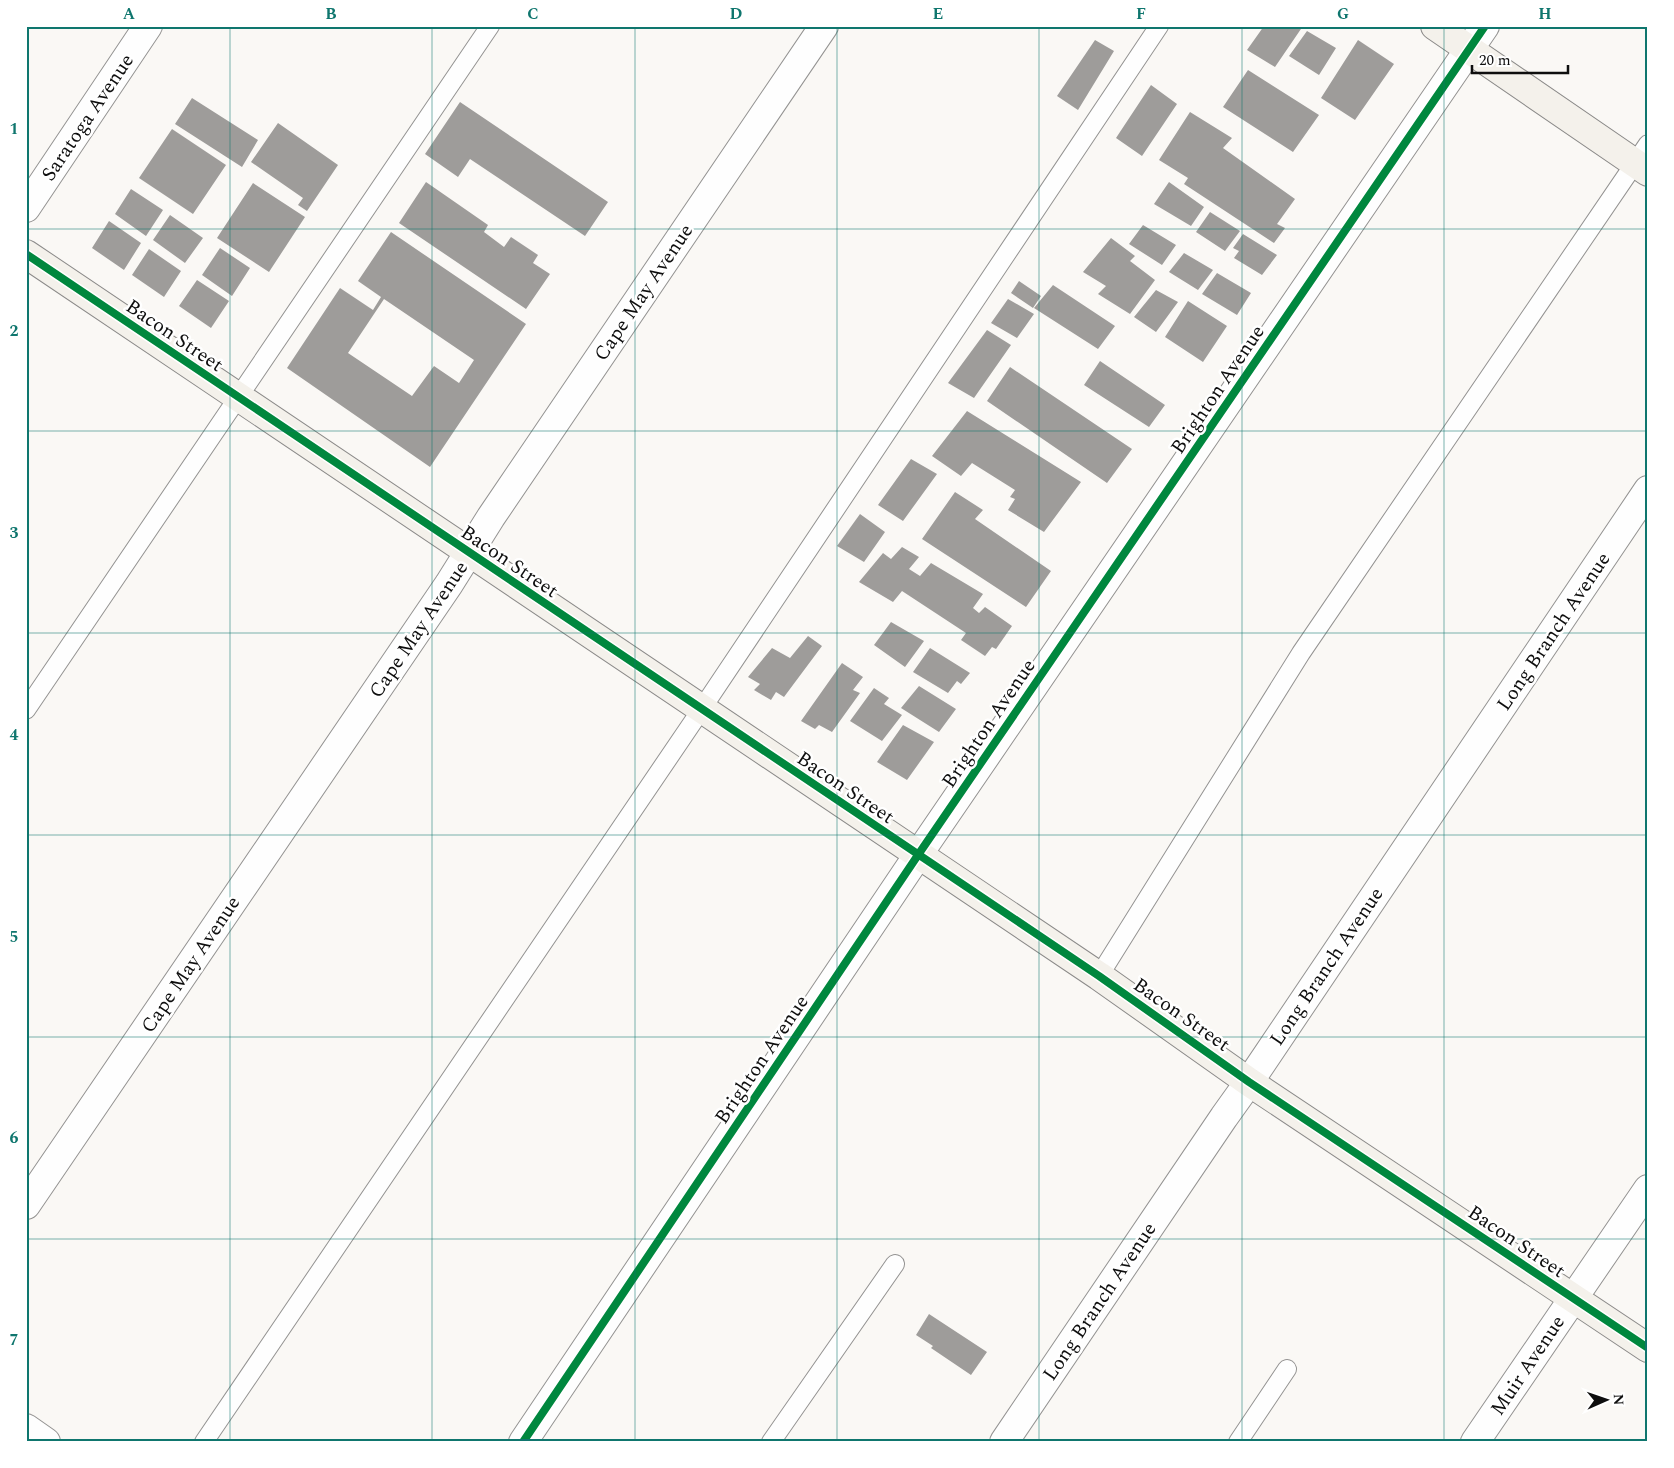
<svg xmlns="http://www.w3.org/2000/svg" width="1674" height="1468" font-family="Spectral,serif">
<rect width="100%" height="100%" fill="#faf8f5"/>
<path fill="#9e9c9a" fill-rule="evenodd" d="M1264,26H1303L1275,67L1247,50Z
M1307,31L1336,48L1319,75L1289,56Z
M1095,40L1114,51L1078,110L1057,96Z
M1358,40L1394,64L1355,120L1321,98Z
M1248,70L1319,115L1293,152L1223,107Z
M1151,85L1177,104L1142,156L1116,138Z
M192,98L258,140L242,167L175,124Z
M460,102L608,202L585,236L470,159L458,177L425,154Z
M1190,112L1232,138L1223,148L1295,199L1277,224L1285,228L1274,243L1184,184L1188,178L1159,160Z
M278,123L338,165L307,211L298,205L303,198L251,162Z
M172,129L226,165L193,214L139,178Z
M426,182L488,225L484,232L504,247L511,237L538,255L533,263L550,274L526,309L399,223Z
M1169,182L1204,207L1191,226L1154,204Z
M253,183L305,217L269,272L217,238Z
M131,189L163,210L146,236L115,214Z
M1210,212L1240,231L1225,251L1196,232Z
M170,215L203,238L185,263L153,240Z
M109,221L141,243L124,270L92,248Z
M1143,225L1176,245L1162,265L1129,244Z
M391,232L526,324L430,467L287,368L340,288L373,310L381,297L358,281ZM384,299L474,360L459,383L434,366L412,396L348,353Z
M1243,234L1277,255L1262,275L1234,258L1239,251L1233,248Z
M1111,238L1135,256L1130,261L1155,280L1130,314L1098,294L1106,286L1083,272Z
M220,248L250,268L232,296L202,275Z
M149,249L181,271L164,297L132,275Z
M1184,253L1213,270L1198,290L1169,272Z
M1217,273L1251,293L1237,315L1202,294Z
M197,280L229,301L211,328L179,306Z
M1019,281L1041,296L1033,308L1011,293Z
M1053,285L1115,326L1098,349L1034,308Z
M1156,290L1178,302L1156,332L1134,317Z
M1008,299L1034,314L1017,338L991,323Z
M1188,301L1227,326L1203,362L1165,337Z
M987,330L1011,345L974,398L948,383Z
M1100,361L1165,405L1149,427L1084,385Z
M1010,367L1132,449L1107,483L987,401Z
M967,411L1081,482L1044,532L1008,510L1015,499L1010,497L1015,490L972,463L961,476L932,456Z
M911,459L937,474L903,521L878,505Z
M955,492L983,510L975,519L1051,571L1026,607L922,539Z
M860,514L885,532L864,562L837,546Z
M902,547L919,557L909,569L920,576L931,563L983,594L973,608L979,613L985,607L1012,626L996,649L992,647L985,656L961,640L966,633L902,591L893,602L859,582L883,553L891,559Z
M891,622L924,641L905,667L874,645Z
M808,636L822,646L784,697L776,692L771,700L754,690L760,684L748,677L772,648L790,658Z
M930,648L970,673L961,684L957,681L948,693L913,672Z
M842,663L863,677L853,690L860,693L832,732L819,725L815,729L801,721Z
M919,686L956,709L939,732L901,708Z
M874,688L889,698L884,704L902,715L882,741L850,721Z
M903,725L934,742L907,780L877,762Z
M929,1314L987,1352L971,1375L931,1348L933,1346L916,1335Z"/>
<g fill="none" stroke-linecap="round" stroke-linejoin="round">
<g stroke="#949392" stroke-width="20">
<path id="lane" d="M26,710L490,26
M1099,976L1301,653L1648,144
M204,1442L701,710L1159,26
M771,1442L895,1264
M1238,1442L1287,1369"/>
</g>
<g stroke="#949392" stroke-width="30">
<path id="street" d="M26,208L148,26
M26,1205L449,584L491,517L824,26
M26,1428L46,1442
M523,1442L918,855L1485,26
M1004,1442L1224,1117L1249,1082L1648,490
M1475,1442L1648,1189"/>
</g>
<g stroke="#8b8a89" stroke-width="30">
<path id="secondary" d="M1435,26L1648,172
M26,254L1099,976L1249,1082L1648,1348"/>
</g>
<use href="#lane" stroke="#fefefe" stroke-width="18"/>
<use href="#street" stroke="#fefefe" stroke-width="28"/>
<use href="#secondary" stroke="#f4f1eb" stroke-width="28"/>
<g stroke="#fff" stroke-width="11">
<path id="cycleway" d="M26,254L1099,976L1249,1082L1648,1348
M523,1442L918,855L1485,26"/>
</g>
<use href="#cycleway" stroke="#00873e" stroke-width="8"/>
</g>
<path fill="none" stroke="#0f766e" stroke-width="1" stroke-opacity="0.55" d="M230,26V1442M432,26V1442M635,26V1442M837,26V1442M1039,26V1442M1242,26V1442M1444,26V1442M26,229H1648M26,431H1648M26,633H1648M26,835H1648M26,1037H1648M26,1239H1648"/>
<g text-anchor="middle" stroke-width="5" stroke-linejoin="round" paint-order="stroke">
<g font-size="20" fill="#0e0e0e" stroke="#fff">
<text transform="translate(87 117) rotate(-56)" y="7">Saratoga Avenue</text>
<text transform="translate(643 292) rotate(-56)" y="7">Cape May Avenue</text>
<text transform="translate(175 335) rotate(34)" y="7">Bacon Street</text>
<text transform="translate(1217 389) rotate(-56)" y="7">Brighton Avenue</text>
<text transform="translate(510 561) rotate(34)" y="7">Bacon Street</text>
<text transform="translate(418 629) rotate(-56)" y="7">Cape May Avenue</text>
<text transform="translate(1553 631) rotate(-56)" y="7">Long Branch Avenue</text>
<text transform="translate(988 723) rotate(-56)" y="7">Brighton Avenue</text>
<text transform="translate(846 787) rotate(34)" y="7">Bacon Street</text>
<text transform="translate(190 964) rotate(-56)" y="7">Cape May Avenue</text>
<text transform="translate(1326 966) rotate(-56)" y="7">Long Branch Avenue</text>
<text transform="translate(1182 1014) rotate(35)" y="7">Bacon Street</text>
<text transform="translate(761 1059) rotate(-56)" y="7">Brighton Avenue</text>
<text transform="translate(1517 1241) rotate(34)" y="7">Bacon Street</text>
<text transform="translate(1099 1301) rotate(-56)" y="7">Long Branch Avenue</text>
<text transform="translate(1527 1365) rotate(-56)" y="7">Muir Avenue</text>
</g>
</g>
<rect width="1674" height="1468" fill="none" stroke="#ffffff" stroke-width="55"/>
<g transform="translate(1606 1400) rotate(88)" stroke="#ffffff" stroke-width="4" paint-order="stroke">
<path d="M0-4L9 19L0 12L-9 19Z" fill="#0e0e0e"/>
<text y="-8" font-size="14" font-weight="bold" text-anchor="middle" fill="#0e0e0e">N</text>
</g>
<path d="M1472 65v8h96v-8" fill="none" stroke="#0e0e0e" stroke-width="2.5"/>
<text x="1479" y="65" font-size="15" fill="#0e0e0e" stroke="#ffffff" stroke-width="4" paint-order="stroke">20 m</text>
<rect x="28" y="28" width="1618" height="1412" fill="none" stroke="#0f766e" stroke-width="2"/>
<g font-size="16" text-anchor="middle" font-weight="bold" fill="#0f766e">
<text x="129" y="19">A</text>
<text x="331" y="19">B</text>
<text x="533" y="19">C</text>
<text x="736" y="19">D</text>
<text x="938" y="19">E</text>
<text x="1141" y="19">F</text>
<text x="1343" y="19">G</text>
<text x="1545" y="19">H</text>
<text x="14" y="134">1</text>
<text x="14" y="336">2</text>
<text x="14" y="538">3</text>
<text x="14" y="740">4</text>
<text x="14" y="942">5</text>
<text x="14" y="1143">6</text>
<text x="14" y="1345">7</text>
</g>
</svg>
